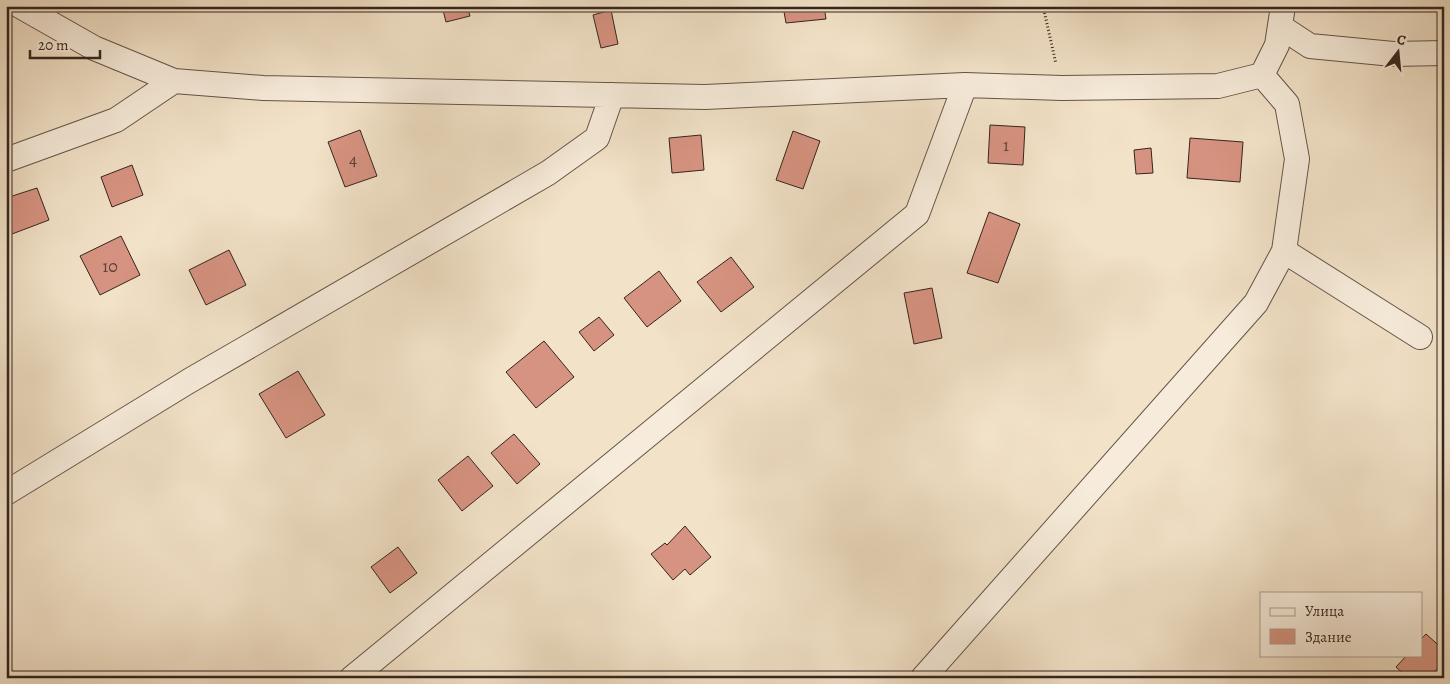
<svg xmlns="http://www.w3.org/2000/svg" width="1450" height="684" font-family="Alegreya,serif">
<rect width="100%" height="100%" fill="#f2e2c8"/>
<filter id="stains"><feTurbulence type="fractalNoise" baseFrequency=".004" numOctaves="4"/><feColorMatrix values="0 0 0 0 .2 0 0 0 0 .09 0 0 0 0 .02 0 0 0 .5 -.17"/></filter>
<radialGradient id="worn" r=".72"><stop offset=".6" stop-color="#630" stop-opacity="0"/><stop offset="1" stop-color="#630" stop-opacity=".3"/></radialGradient>
<path fill="#d79381" stroke="#34251e" d="M141,6H155L142,11Z
M442,6H467L470,16L446,22Z
M783,6H824L826,19L786,23Z
M611,10L618,44L601,48L593,15Z
M990,125L1025,127L1023,165L988,163Z
M360,130L377,176L345,187L328,142Z
M793,131L820,141L803,189L776,180Z
M701,135L704,170L672,173L669,138Z
M1190,138L1243,142L1240,182L1187,178Z
M1151,148L1153,173L1136,174L1134,150Z
M132,165L143,195L112,207L101,177Z
M37,188L49,220L12,234L6,221V198Z
M989,212L1020,224L998,283L967,273Z
M121,236L140,275L100,295L80,256Z
M229,250L246,285L206,305L189,270Z
M731,257L754,287L721,312L697,282Z
M659,271L681,301L647,327L624,298Z
M932,288L942,338L914,344L904,293Z
M599,317L614,335L594,351L579,332Z
M544,341L574,377L536,408L506,372Z
M298,371L325,415L286,438L259,394Z
M514,434L540,464L517,484L491,453Z
M468,456L493,486L462,511L438,480Z
M685,526L711,557L690,575L685,569L673,580L651,554L665,543L667,545Z
M398,547L417,573L390,593L371,567Z
M1426,634L1444,650V662L1429,678H1408L1396,667L1407,655H1421V639Z"/>
<g fill="none" stroke-linecap="round" stroke-linejoin="round">
<g stroke="#645448" stroke-width="26">
<path id="minor" d="M20,6L94,48L174,81L263,88L705,97L965,85L1062,88L1218,86L1262,75L1277,45L1283,6
M1281,27L1310,46L1393,54L1444,53
M6,160L116,120L174,81
M1284,251L1420,337
M6,493L189,381L548,173L597,138L612,95
M352,678L917,214L965,85
M923,678L1256,303L1284,251L1297,159L1287,104L1262,75"/>
</g>
<path stroke="#34251e" stroke-width="3" stroke-dasharray="1 2.5" stroke-linecap="butt" d="M1043,6L1056,64"/>
<use href="#minor" stroke="#f7ecdb" stroke-width="24"/>
</g>
<g text-anchor="middle" stroke-width="5" stroke-linejoin="round" paint-order="stroke">
<g font-size="18" fill="#5d4037">
<text x="1006" y="151">1</text>
<text x="353" y="165">4</text>
<text x="110" y="272">10</text>
</g>
</g>
<rect width="1450" height="684" fill="none" stroke="#f2e2c8" stroke-width="25"/>
<rect x="8" y="8" width="1435" height="669" fill="none" stroke="#34251e" stroke-width="2.5"/>
<rect x="12" y="12" width="1425" height="659" fill="none" stroke="#34251e"/>
<rect x="1260" y="592" width="162" height="65" fill="#f7ecdb" stroke="#a99c8f"/>
<rect x="1270" y="608" width="25" height="8" fill="#f7ecdb" stroke="#a99c8f"/>
<text x="1305" y="616" font-size="15" fill="#34251e">Улица</text>
<rect x="1270" y="629" width="25" height="15" fill="#d79381" stroke="#a99c8f"/>
<text x="1305" y="642" font-size="15" fill="#34251e">Здание</text>
<g transform="translate(1398 52) rotate(16)" stroke="#f7ecdb" stroke-width="4" paint-order="stroke">
<path d="M0-4L9 19L0 12L-9 19Z" fill="#34251e"/>
<text y="-8" font-size="14" font-weight="bold" text-anchor="middle" fill="#34251e">С</text>
</g>
<path d="M30 50v8h70v-8" fill="none" stroke="#34251e" stroke-width="2.5"/>
<text x="38" y="50" font-size="15" fill="#34251e" stroke="#f7ecdb" stroke-width="4" paint-order="stroke">20 m</text>
<rect width="100%" height="100%" filter="url(#stains)"/>
<rect width="100%" height="100%" fill="url(#worn)"/>
</svg>
